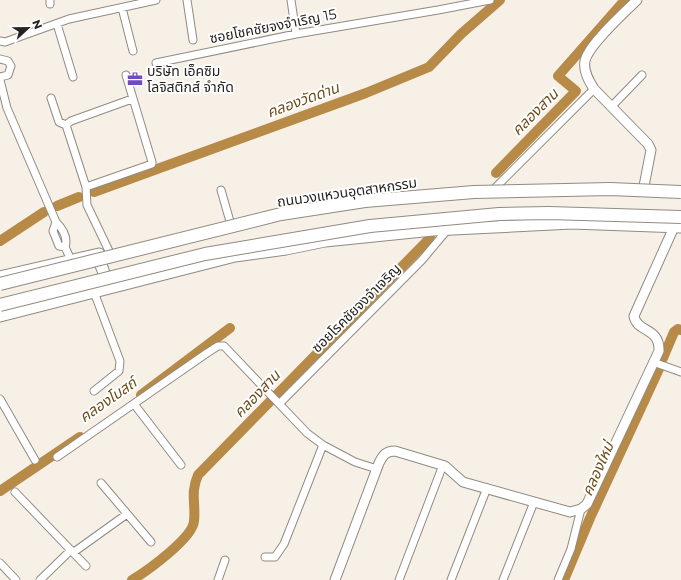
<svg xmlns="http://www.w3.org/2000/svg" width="681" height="580" font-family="Montserrat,'Noto Sans Thai',sans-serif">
<rect width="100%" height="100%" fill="#f6f0e7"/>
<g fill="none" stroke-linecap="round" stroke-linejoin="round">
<path stroke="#b78b47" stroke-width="10" d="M496,173L576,91L558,76L625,0
M94,192L366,93L429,67L461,34L500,0
M57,206L79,197
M0,241L44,212
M663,358L674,332L678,329L681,330
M141,395L230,328
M0,491L80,437
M132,580C147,571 193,538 194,521C196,504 190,493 198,475L430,238
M564,580L590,518L659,369"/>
<g stroke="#908b83" stroke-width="9">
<path id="minor" d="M50,0V4
M187,0L193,40
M291,0L296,34
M122,8L133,51
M57,24L73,77
M0,41L5,42L69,19L156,0
M0,59L8,61L11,66L8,75L0,77
M156,63L296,34L438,10L490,0
M0,80L7,108L56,222C63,229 68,238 65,247L71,260
M51,98L59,122L66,125L86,187L87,205L109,251
M612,106L642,75
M66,125L71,121L132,99
M86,187L152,164V162L126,75
M495,188L594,89
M221,190L231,225
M56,222L53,231L59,246L65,247
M94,292L120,361L119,371L94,391
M653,362L681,372
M0,399L35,460
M280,403L422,260L448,229
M134,404L181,465
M57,457L207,353L218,346H224L307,433L323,445L355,462L377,469
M101,483L151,542
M15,492L86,566
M74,552L127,514
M265,557H275L284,544L323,445
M0,563L16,580
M40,580L71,550
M218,580L225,560
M399,580L443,465
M451,580L487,488
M503,580L534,502
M558,580L571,549L581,509"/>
</g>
<g stroke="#908b83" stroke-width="11">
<path id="tertiary" d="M637,0C624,13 588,45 585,61C583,71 589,81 594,89L648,144L651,150L644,186
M335,580L379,463C383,455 386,451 395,451L445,466L463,482L570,512L581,509L587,504L659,351C660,327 637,333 634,316L674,227"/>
</g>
<g stroke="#908b83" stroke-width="13">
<path id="secondary" d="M90,257L97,259C103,267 108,279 101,287
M0,277L99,254
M0,316L235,256L286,249L325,241L433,230L572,223L681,227"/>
</g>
<use href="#minor" stroke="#fff" stroke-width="7"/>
<use href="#tertiary" stroke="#fff" stroke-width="9"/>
<use href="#secondary" stroke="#fff" stroke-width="11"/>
<g stroke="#908b83" stroke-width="14" stroke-linecap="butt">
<path id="primary-bridge" d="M0,284L281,214L365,201L474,192L610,189L681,192
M0,305L205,254L370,226L499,214L549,213L681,217"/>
</g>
<use href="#primary-bridge" stroke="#fff" stroke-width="12"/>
</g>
<defs>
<g id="office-bare" transform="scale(1.2)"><path d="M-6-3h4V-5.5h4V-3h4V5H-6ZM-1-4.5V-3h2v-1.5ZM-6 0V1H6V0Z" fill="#6f4ac2" stroke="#fefefe" stroke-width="2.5" paint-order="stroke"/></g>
</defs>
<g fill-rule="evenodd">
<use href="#office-bare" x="135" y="79"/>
</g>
<g text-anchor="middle" stroke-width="4" stroke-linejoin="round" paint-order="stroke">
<g font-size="14" fill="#262420" stroke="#fefefe">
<text transform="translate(273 26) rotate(-11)" y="5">ซอยโชคชัยจงจำเริญ 15</text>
<text transform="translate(347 192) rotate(-8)" y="5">ถนนวงแหวนอุตสาหกรรม</text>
<text transform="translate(356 308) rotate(-45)" y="5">ซอยโรคชัยจงจำเจริญ</text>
</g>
<g font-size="14" fill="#262420" stroke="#fefefe" text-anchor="start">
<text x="147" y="76">บริษัท เอ็คซิม<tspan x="147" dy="16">โลจิสติกส์ จำกัด</tspan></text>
</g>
<g font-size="15" font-style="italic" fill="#6d4d1a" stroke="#fefefe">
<text transform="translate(303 100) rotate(-20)" y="5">คลองวัดด่าน</text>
<text transform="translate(535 112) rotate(-45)" y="5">คลองสาน</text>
<text transform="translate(257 394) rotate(-46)" y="5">คลองสาน</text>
<text transform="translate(108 400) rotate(-35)" y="5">คลองโบสถ์</text>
<text transform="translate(598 469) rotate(-66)" y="5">คลองใหม่</text>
</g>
</g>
<g transform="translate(28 28) rotate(68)" stroke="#fefefe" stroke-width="3" paint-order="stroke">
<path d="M0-3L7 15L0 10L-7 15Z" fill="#262420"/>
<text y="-6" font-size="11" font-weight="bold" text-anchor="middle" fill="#262420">N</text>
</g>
</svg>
